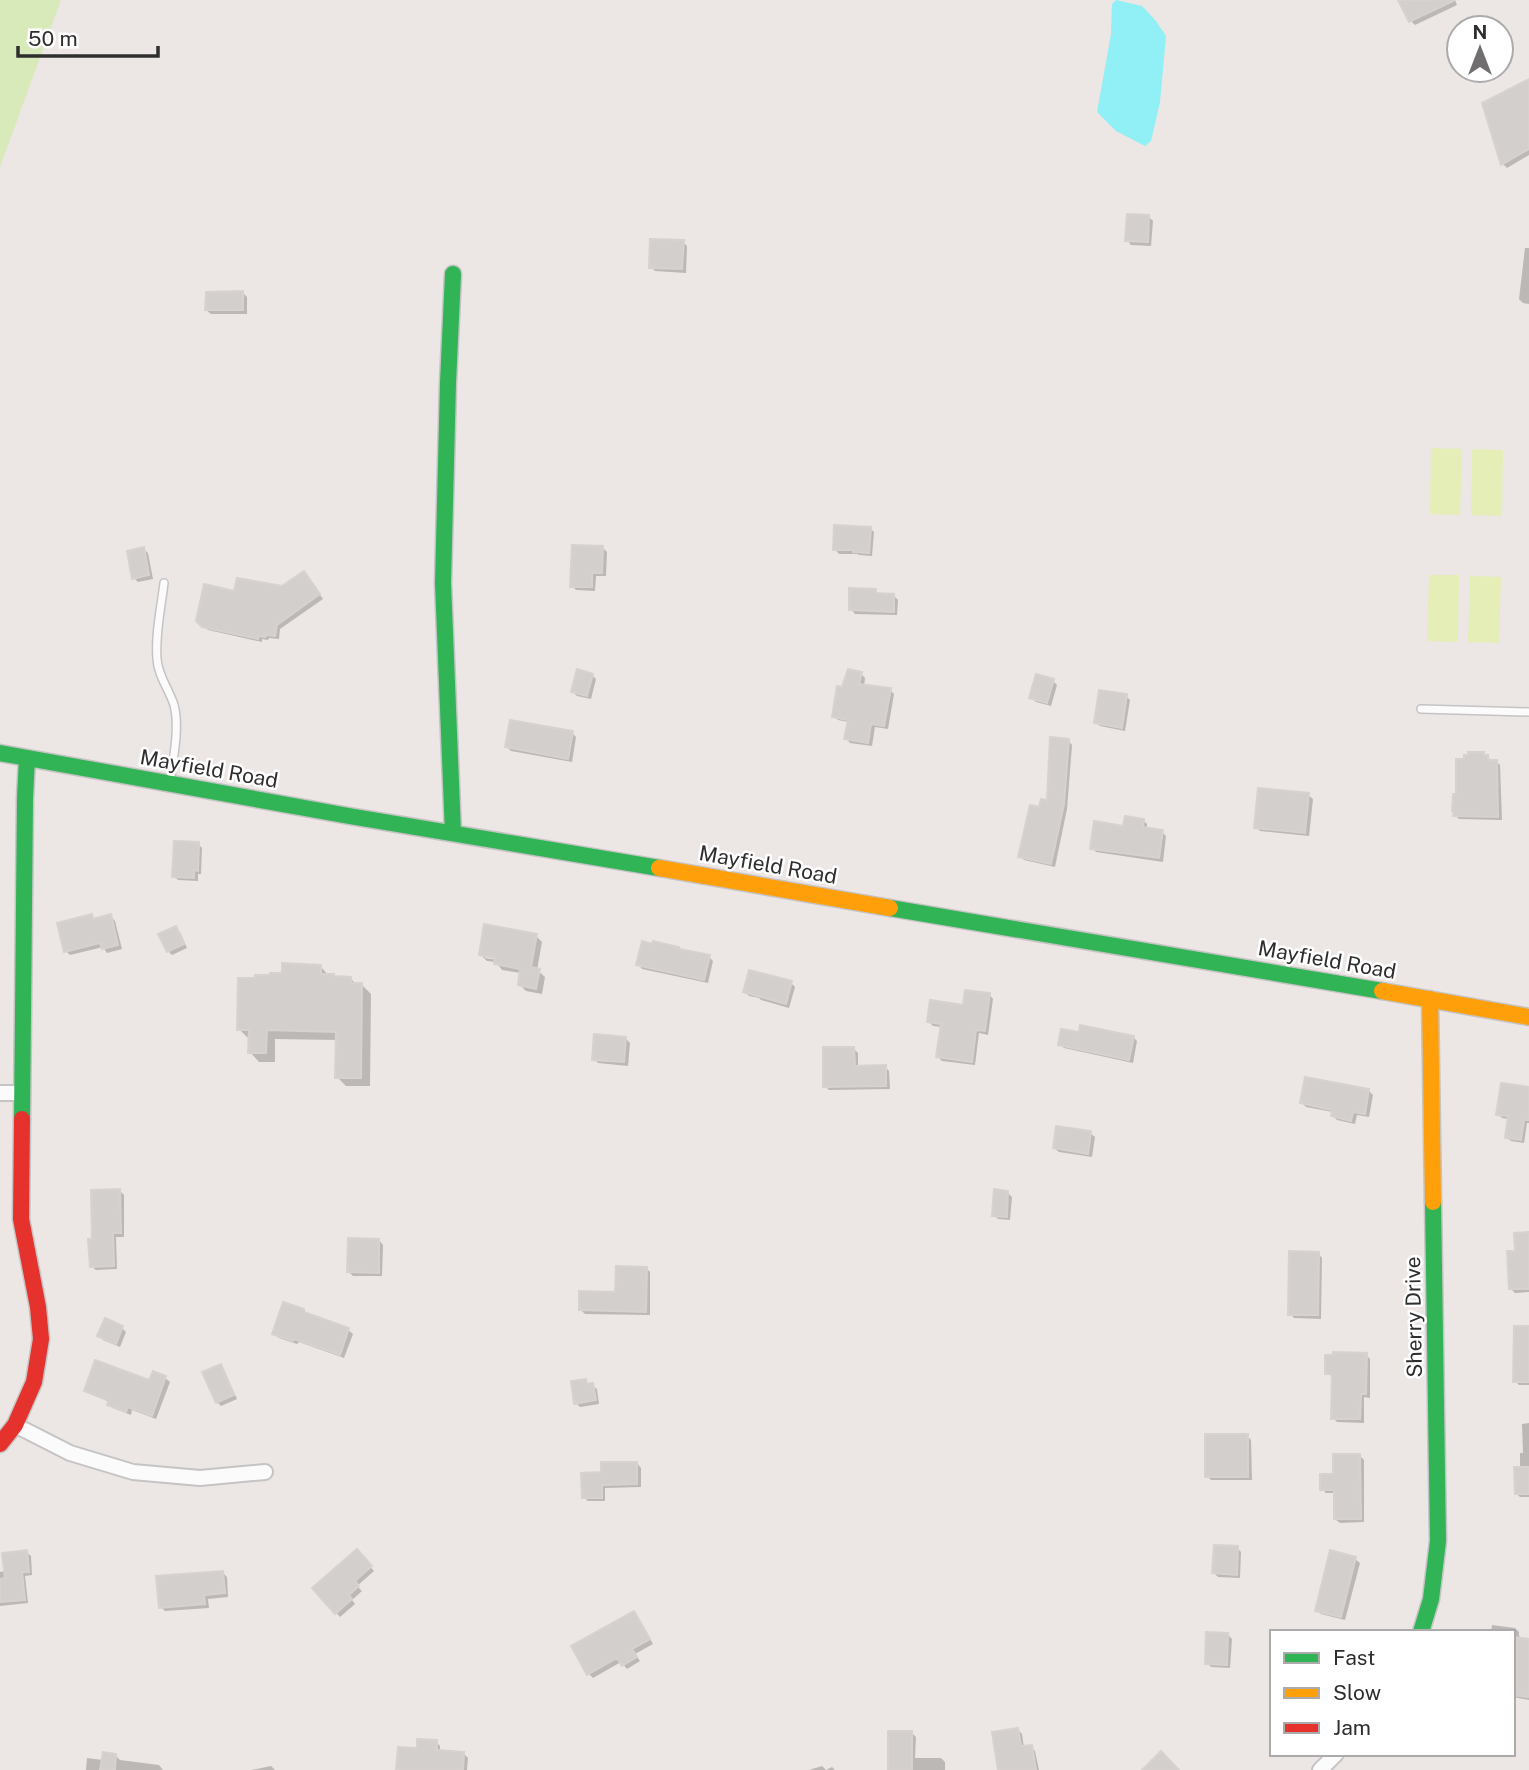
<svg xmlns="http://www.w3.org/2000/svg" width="1529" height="1770" font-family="'Public Sans',sans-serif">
<rect width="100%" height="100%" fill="#ece6e4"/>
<path fill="#d8e9ba" d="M0,0H61L0,167Z"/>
<path fill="#e5eeb7" d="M1431,448L1462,449L1460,515L1430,514Z
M1472,449L1503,450L1502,516L1471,515Z
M1429,575H1459L1458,642L1427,641Z
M1470,576L1501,577L1499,643L1468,642Z"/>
<path fill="#90f0f5" d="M1116,0L1142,6L1156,21L1166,36L1160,102L1151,141L1145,146L1116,131L1097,112L1111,34L1112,4Z"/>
<path fill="#0003" fill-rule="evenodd" d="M1400,0H1455L1457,5L1415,25L1411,21Z
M1529,86V155L1507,168L1503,164L1484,104Z
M1149,217L1153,221L1151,246L1131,245L1127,240Z
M683,242L687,246L686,273L655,271L651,267Z
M1525,248H1529V304L1523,303L1519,299Z
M243,293L247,297V314H211L206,310Z
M870,528L874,532L872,556L859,555L857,554H839L835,549Z
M603,548L607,552L606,576H596L595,591L576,590L572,586Z
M143,549L148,553L153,579L138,582L134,578Z
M307,577L323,599L280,629L279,639L269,638L268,640L262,639V642L208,630L202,625Z
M875,591L879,595L894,596L898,600L897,615L855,614L851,609Z
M861,674L865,678L864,686L890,690L894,694L888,729L875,727L872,746L850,743L846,738L849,722L838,720L834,716L844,689Z
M592,675L596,679L591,699L577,696L573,692Z
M1053,681L1057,685L1051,706L1036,702L1031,697Z
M1126,696L1130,700L1125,731L1100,726L1096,722Z
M572,733L576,737L572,762L511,751L507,747Z
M1068,740L1072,745L1067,809L1055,867L1024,860L1020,856L1041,809L1049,802Z
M1484,754L1492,761H1496L1500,765L1502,820L1459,819L1455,815L1466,760Z
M1308,795L1313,799L1309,836L1260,831L1256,827Z
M1143,820L1147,824V830L1162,832L1166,836L1163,862L1096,852L1092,848L1125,828Z
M198,844L202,848L201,874H198V881L178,880L174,876Z
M91,916L96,920L111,916L115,921L122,949L107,953L103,947L70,955L66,951Z
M176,928L180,932L187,948L172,955L168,951Z
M536,936L542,942L537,970L545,977L542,994L526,991L520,985L521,973L502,970L496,962L487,961L480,954ZM485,954L504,958V961L485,958Z
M709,957L713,961L708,983L642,969L638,964Z
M321,967L329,976L336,978L351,979L357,985H362L371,994L370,1086H346L337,1077L338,1040L275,1039V1062H259L250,1052V1038H248L239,1029L257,980Z
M791,983L795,987L789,1008L761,1000L759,998L749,996L745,992Z
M989,994L993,999L988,1035L979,1033L975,1065L942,1061L938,1057L942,1027L933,1026L929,1022Z
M1133,1037L1137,1041L1133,1063L1064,1048L1060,1044Z
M626,1039L630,1043L628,1066L598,1063L594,1059Z
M854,1049L858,1053V1068L885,1067L889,1071L890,1089L829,1090L825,1086Z
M1529,1089V1123H1527L1524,1143L1511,1141L1506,1137L1509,1119L1502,1118L1498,1114Z
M1369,1091L1373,1095L1369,1117L1357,1115L1355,1124L1337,1120L1333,1116V1112L1306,1107L1302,1103Z
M1090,1133L1095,1137L1092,1157L1059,1152L1054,1148Z
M120,1191L124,1195V1237H116L117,1269L96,1270L91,1266L93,1240Z
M1007,1192L1012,1197L1010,1220L998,1219L994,1215Z
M1529,1234V1292L1515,1293L1511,1289L1517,1252Z
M379,1240L383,1245L382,1276H353L349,1272Z
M1318,1253L1322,1258L1321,1319L1294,1318L1290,1314Z
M646,1268L650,1272V1315L585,1314L581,1310L617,1294Z
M303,1311L308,1315L348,1330L353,1334L344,1358L299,1342L297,1344L279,1338L274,1333Z
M106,1320L122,1328L126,1332L120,1347L103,1340L99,1335Z
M1529,1328V1385H1519L1515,1381Z
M1366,1355L1370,1359V1398L1364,1397V1423L1337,1422L1333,1418V1377L1327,1373Z
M220,1366L224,1370L237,1399L221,1406L217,1402Z
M165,1378L170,1382L156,1419L132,1410L131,1415L113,1408L109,1404L110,1402L90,1394L86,1390L150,1383Z
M585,1381L597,1389L599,1404L580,1407L576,1403Z
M1529,1423V1497H1520L1516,1493L1520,1469V1453H1523L1522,1424Z
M1247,1436L1251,1440L1252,1480H1211L1207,1476Z
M1359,1455L1364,1460V1522L1340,1523L1335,1519V1493H1326L1322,1489Z
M637,1463L641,1468V1487L605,1488V1501H588L583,1497L602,1474Z
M1237,1548L1241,1552L1240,1578L1218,1577L1214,1573Z
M356,1551L374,1571L357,1586L362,1591L352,1600L355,1604L340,1617L314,1588Z
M26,1552L31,1556L32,1575L25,1576L28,1603L0,1606V1572L6,1571Z
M1355,1559L1360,1563L1345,1620L1321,1614L1317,1610Z
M223,1573L227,1577L228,1597L208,1599L209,1608L165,1611L161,1607Z
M634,1613L638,1617L653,1644L635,1654L640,1661L627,1669L621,1662L593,1678L589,1674Z
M1492,1625L1515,1628L1519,1632V1636L1523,1640L1529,1641V1700L1513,1697V1632H1491Z
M1228,1635L1232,1639L1230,1668L1211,1667L1207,1663Z
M1018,1730L1022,1734L1024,1748L1031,1747L1035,1751L1039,1770H1000Z
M912,1733L916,1737L915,1758H941L945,1762V1770H890Z
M436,1742L440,1746V1752L464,1754L468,1758L467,1770H398L418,1750Z
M115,1755L120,1760L159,1765L163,1770H86L87,1758L103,1760Z
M271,1766L275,1770H251Z
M822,1766L826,1770L832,1767L835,1770H809Z"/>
<path fill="#d3cfcd" stroke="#d7d2d0" stroke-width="2" d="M1398,0H1455L1409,22Z
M1529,79V149L1501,165L1482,103Z
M1127,214L1149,215L1148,242L1125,241Z
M650,239L684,240L682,269L649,268Z
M243,291V310H205L206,292Z
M834,525L871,527L869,553L853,552V550H833Z
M572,545L603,546L602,573H592V587H570Z
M144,547L149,575L132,579L127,551Z
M304,571L320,594L277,625L275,636L265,635V637L258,636V639L202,627L196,621L204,584L234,591L237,578L282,586Z
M849,588L876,589V593L894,594V612L849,610Z
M577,669L593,674L587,696L571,692Z
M848,669L862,672L859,684L891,688L884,726L871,724L868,743L844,739L848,720L832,717L837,686L842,687Z
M1036,674L1054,679L1047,703L1029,698Z
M1099,690L1127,694L1122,728L1094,723Z
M510,720L573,731L568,759L505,747Z
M1050,737L1069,739L1064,804L1051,864L1018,857L1030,805L1039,807L1041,799L1047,800Z
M1468,752H1484V755H1488V760H1497L1498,817L1453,816L1454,811H1452L1453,794H1456V759H1464V755H1468Z
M1258,788L1309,793L1305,833L1254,828Z
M1125,816L1144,819L1143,827L1163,830L1159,858L1090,849L1094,821L1123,826Z
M174,841L199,842L198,871L194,870V878L172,877Z
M92,914L93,919L111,914L118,945L102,949L100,943L64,952L57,923Z
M484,924L537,934L531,967L540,969L536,989L518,985L520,969L494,964L495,958L479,955Z
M176,926L184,944L167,952L158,934Z
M642,941L652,944L653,941L661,943L679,947L680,949L710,955L704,980L636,965Z
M282,963L321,965V974H334V976L351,977V983H362L361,1078H335L336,1032L267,1030L266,1053H248L249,1030H237L238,978H255V975H270V973H282Z
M749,970L792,981L786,1004L743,992Z
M965,990L990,993L985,1031L976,1030L972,1062L936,1057L941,1024L927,1022L930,1000L963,1005Z
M1080,1025L1134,1036L1129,1060L1058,1045L1061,1029L1079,1032Z
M594,1034L626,1037L624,1062L592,1060Z
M823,1047H854L855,1066L886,1065V1086L823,1087Z
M1305,1077L1369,1089L1365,1114L1353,1112L1351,1121L1331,1116L1332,1110L1300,1103Z
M1501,1083L1529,1087V1120H1524L1521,1140L1505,1138L1508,1116L1496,1115Z
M1056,1126L1091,1131L1088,1154L1053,1148Z
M120,1189L121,1233H113L114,1266L90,1267L88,1239H92L91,1190Z
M994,1189L1008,1191L1007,1217L992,1216Z
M1529,1232V1289H1509L1507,1251H1515L1514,1233Z
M348,1238L379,1239V1273L347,1272Z
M1289,1251L1319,1252L1318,1315H1288Z
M616,1266L647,1267L646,1312L579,1310V1291L615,1292Z
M283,1302L304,1309V1312L349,1328L340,1355L294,1339L293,1341L272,1334Z
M105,1318L123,1326L116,1344L97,1336Z
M1514,1326H1529V1382H1513Z
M1333,1352L1367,1353L1366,1394H1361L1360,1419H1331L1332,1374H1325V1355H1333Z
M95,1360L149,1380L153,1371L166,1376L152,1416L128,1407L126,1412L107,1405L109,1400L84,1391Z
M221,1364L234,1395L216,1403L202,1372Z
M586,1379L587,1384L593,1383L596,1400L574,1404L571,1381Z
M1205,1434H1248V1477H1205Z
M1333,1454H1360L1361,1519H1334V1490H1320V1474H1333Z
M601,1462H637V1484L602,1485V1498H582L581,1473L601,1472Z
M1514,1467H1529V1494H1515Z
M1214,1545L1238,1546L1237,1575L1212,1573Z
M357,1549L372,1566L355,1581L359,1586L349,1595L352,1599L335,1614L312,1588Z
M27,1550L29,1572H22L25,1600L0,1602V1579L5,1578L2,1553Z
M1330,1550L1356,1557L1341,1617L1315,1611Z
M223,1571L225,1593L204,1595L205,1604L159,1608L156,1576Z
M634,1611L650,1639L632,1649L637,1657L622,1666L617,1658L587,1675L571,1646Z
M1206,1632L1228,1633L1227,1665L1205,1664Z
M1513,1637L1529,1639V1697L1513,1695Z
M1018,1728L1021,1746L1032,1745L1036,1770H998L992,1732Z
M888,1731H912V1770H888Z
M417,1739L437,1740V1750L464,1752L463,1770H396L398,1747L417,1748Z
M1161,1751L1179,1770H1142Z
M103,1752L116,1754L115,1770H100Z"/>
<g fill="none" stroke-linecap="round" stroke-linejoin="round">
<g stroke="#c5c4c5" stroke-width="10">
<path id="lane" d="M164,583C161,608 155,634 157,659C158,676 169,689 174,705C180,727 173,760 170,782
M1421,709L1529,712"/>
</g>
<g stroke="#c5c4c5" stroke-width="18">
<path id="street" d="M0,1093H21
M15,1425L70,1453L133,1472L200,1478L265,1472
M1320,1770L1336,1754"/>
</g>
<g stroke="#c5c4c5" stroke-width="19">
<path id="fast" d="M453,274L448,383L443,583L453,833
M0,753L349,816L659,868
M890,908L1382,991
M22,1119L25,798L27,758
M1421,1632L1431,1599L1438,1541L1433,1202"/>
</g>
<g stroke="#c5c4c5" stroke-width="19">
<path id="slow" d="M659,868L890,908
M1382,991L1529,1017
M1430,999L1433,1202"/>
</g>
<g stroke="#c5c4c5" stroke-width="19">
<path id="jam" d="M0,1444L15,1425L34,1382L41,1339L38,1307L21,1219L22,1119"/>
</g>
<use href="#lane" stroke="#fcfbfb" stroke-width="7"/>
<use href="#street" stroke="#fcfbfb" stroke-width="14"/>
<use href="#fast" stroke="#30b455" stroke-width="16"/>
<use href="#slow" stroke="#ff9f0a" stroke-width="16"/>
<use href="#jam" stroke="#e5322d" stroke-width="16"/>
</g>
<g text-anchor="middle" stroke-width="5" stroke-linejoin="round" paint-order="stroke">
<g font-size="21" fill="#2e2e2e" stroke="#fff">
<text transform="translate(209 769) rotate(10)" y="7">Mayfield Road</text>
<text transform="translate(768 865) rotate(10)" y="7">Mayfield Road</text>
<text transform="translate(1327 960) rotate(10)" y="7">Mayfield Road</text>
<text transform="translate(1414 1317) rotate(-91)" y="7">Sherry Drive</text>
</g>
</g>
<rect x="1270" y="1630" width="245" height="126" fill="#ffffff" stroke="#ababab" stroke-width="2"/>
<rect x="1284" y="1653" width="35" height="10" fill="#30b455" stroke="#ababab" stroke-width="2"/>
<text x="1333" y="1665" font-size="21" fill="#2e2e2e">Fast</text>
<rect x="1284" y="1688" width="35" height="10" fill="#ff9f0a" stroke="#ababab" stroke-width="2"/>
<text x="1333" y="1700" font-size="21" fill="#2e2e2e">Slow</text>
<rect x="1284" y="1723" width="35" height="10" fill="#e5322d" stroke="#ababab" stroke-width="2"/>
<text x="1333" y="1735" font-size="21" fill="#2e2e2e">Jam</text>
<g transform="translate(1480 49)"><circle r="33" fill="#ffffff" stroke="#ababab" stroke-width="2"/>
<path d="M0-5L12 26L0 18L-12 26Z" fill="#706e6e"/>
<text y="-10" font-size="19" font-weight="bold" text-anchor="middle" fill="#2e2e2e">N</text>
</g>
<path d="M18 46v10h140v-10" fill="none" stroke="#2e2e2e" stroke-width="3.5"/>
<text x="28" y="46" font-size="21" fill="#2e2e2e" stroke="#ffffff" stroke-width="5" paint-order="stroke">50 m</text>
</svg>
